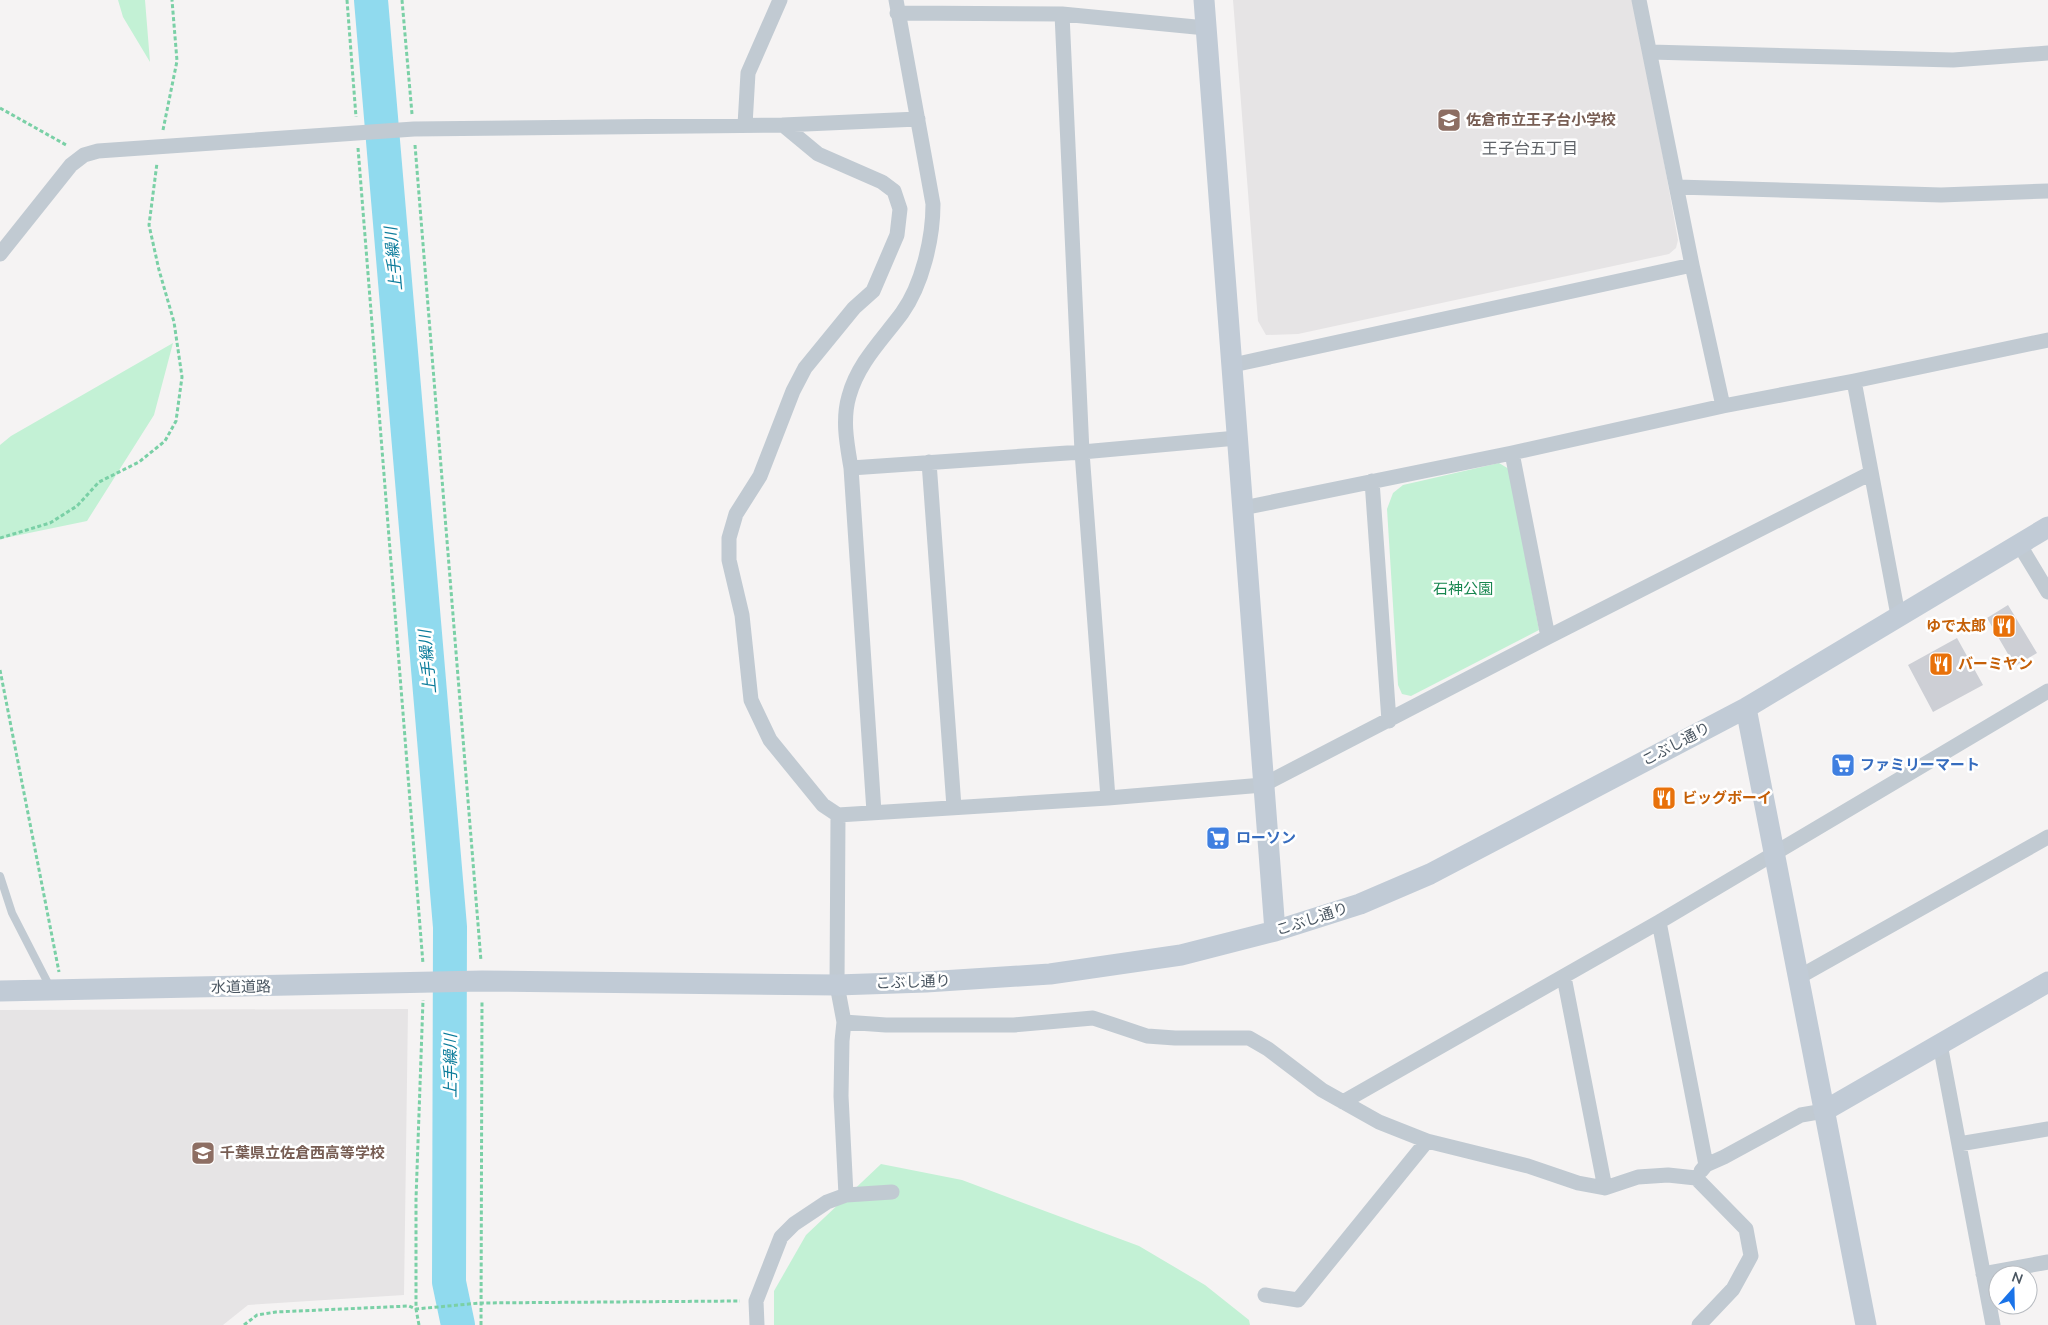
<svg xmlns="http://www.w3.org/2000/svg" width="2048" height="1325" font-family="Mulish,'Noto Sans JP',sans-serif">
<rect width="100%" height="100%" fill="#f5f3f3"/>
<path fill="#e6e4e5" d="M1233,0H1635L1678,240L1676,248L1669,254L1298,334L1266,335L1258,321Z
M408,1009L404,1295L248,1305L223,1325H0V1010Z"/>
<path fill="#c3f1d5" d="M118,0H145L150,62L123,17Z
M173,343L154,415L87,521L0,539V445L11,436Z
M1499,463L1509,469L1539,630L1411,696L1402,694L1398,685L1387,509L1393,493L1403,485Z
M881,1164L962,1180L1139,1246L1205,1285L1249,1320L1250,1325H774V1291L806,1235Z"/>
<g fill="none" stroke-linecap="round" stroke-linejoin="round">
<path stroke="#90daee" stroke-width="34" d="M371,0L450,927L449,1282L458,1325"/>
</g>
<path fill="#cdcfd5" d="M2008,605L2037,653L2015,666L1987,618Z
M1957,638L1983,685L1933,712L1908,665Z"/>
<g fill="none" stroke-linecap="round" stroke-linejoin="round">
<path stroke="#7ad0a6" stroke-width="3" stroke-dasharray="4 2.5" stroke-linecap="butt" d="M347,0L356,117
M402,0L412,114
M0,108L68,146
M163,130L177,61L172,0
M415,145L481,961
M358,148L423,964
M0,538L50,523L77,506L99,482L139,462L165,441L176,421L182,377L174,322L159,270L149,225L157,163
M0,670L59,972
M244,1325L257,1315L276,1312L409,1306L416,1309L480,1303L740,1301
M419,1325L416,1309V1199L423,1000
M481,1325L482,1000"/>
<path stroke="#c1cad2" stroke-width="8" d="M0,876L12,913L51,989"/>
<path stroke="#c1cad2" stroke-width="15" d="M1639,0L1692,265L1723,406
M897,13L1062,14L1206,28
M1062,14L1082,452L1108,798
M1650,52L1953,60L2048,53
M745,125L748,73L780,0
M783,125L818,154L882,182L894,191L900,209L897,235L873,291L854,308L805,368L793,391L760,476L736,514L729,538V560L742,615L751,700L770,740L823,805L838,815L837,985L844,1022L842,1041L841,1096L846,1195
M1677,187L1941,195L2048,191
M0,254L71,165L84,155L98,151L414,129L783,125L918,119
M1233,365L1692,265
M1854,381L1898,615
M1512,453L1548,637
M929,462L954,807
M851,468L1082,452L1237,438
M1372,481L1389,721
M1243,508L1512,453L1723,406L1854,381L2048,340
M2019,544L2048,592
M874,812L851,468C847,444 842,420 849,396C858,363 882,340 902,313C922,285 933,239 933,204L896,0
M838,815L1108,798L1263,785L1548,637L1871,473
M1659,922L1706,1165
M1564,977L1605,1188
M1799,977L2048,837
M844,1022L886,1025H1014L1093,1018L1147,1036L1175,1038H1249L1268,1049L1322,1090L1379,1122L1427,1141L1528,1166L1578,1183L1605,1188L1638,1177L1668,1175L1696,1178L1746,1229L1751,1256L1733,1289L1699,1325
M1940,1044L1993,1325
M1343,1102L1659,922L2048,691
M1959,1144L2048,1129
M1701,1171L1706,1165L1724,1157L1801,1115L1824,1111
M1983,1274L2048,1262
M1265,1295L1298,1300L1427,1141
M757,1325L756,1301L781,1237L794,1224L827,1202L846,1195L892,1192"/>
<path stroke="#c1cbd6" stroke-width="21" d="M1204,0L1275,931
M1746,708L1866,1325
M0,991L482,981L837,985L926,982L1050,974L1181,955L1275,931L1360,904L1430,874L1746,708L2048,527
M1824,1111L2048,982"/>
</g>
<defs>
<g id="school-square" transform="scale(1.25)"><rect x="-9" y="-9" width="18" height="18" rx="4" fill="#8d6e63" stroke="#fff"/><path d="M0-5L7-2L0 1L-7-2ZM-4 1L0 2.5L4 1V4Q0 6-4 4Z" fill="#fff"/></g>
<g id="restaurant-square" transform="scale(1.25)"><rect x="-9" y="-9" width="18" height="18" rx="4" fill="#e8710a" stroke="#fff"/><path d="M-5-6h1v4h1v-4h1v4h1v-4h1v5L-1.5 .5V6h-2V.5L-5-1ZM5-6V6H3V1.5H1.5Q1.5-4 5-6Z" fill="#fff"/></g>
<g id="supermarket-square" transform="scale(1.25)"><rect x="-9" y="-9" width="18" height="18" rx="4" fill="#3f7fe0" stroke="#fff"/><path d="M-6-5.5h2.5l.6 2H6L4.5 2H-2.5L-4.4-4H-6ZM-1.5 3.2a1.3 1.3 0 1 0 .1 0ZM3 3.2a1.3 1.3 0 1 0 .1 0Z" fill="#fff"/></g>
</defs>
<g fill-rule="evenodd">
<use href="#school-square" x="1449" y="120"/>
<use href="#restaurant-square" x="2004" y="626"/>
<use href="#restaurant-square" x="1941" y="664"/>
<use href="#supermarket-square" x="1843" y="765"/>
<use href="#restaurant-square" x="1664" y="798"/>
<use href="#supermarket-square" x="1218" y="838"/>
<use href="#school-square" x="203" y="1153"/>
</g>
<g text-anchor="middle" stroke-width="5" stroke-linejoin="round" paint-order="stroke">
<g font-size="15" font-weight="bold" fill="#785e54" stroke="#fff" text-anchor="start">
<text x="1466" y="125">佐倉市立王子台小学校</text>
<text x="220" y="1158">千葉県立佐倉西高等学校</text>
</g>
<g font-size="15" fill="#17864f" stroke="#fff">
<text x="1463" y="594">石神公園</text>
</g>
<g font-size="15" font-weight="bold" fill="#c56008" stroke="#fff" text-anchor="start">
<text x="1986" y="631" text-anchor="end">ゆで太郎</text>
<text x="1958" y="669">バーミヤン</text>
<text x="1682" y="803">ビッグボーイ</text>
</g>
<g font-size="15" fill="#4a5661" stroke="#fff">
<text transform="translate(1676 744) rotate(-28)" y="5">こぶし通り</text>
<text transform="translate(1312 919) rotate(-18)" y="5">こぶし通り</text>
<text transform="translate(913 982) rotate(-2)" y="5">こぶし通り</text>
<text transform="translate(241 987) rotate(-1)" y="5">水道道路</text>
</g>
<g font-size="15" font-weight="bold" fill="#366cbe" stroke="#fff" text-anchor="start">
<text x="1860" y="770">ファミリーマート</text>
<text x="1236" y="843">ローソン</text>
</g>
<g font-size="16" fill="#5f6368" stroke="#fff">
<text x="1530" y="154">王子台五丁目</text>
</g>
<g font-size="16" font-style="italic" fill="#0c7c9b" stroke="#fff">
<text transform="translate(393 259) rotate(-95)" y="6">上手繰川</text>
<text transform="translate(427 662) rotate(-95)" y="6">上手繰川</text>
<text transform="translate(450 1066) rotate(-90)" y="6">上手繰川</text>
</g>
</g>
<g transform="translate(2013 1290) rotate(20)"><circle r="24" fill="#ffffff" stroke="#b7bbc0"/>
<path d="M0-4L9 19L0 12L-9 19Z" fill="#1a73e8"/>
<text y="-8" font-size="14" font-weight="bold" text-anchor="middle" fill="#4a5661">N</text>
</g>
</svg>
